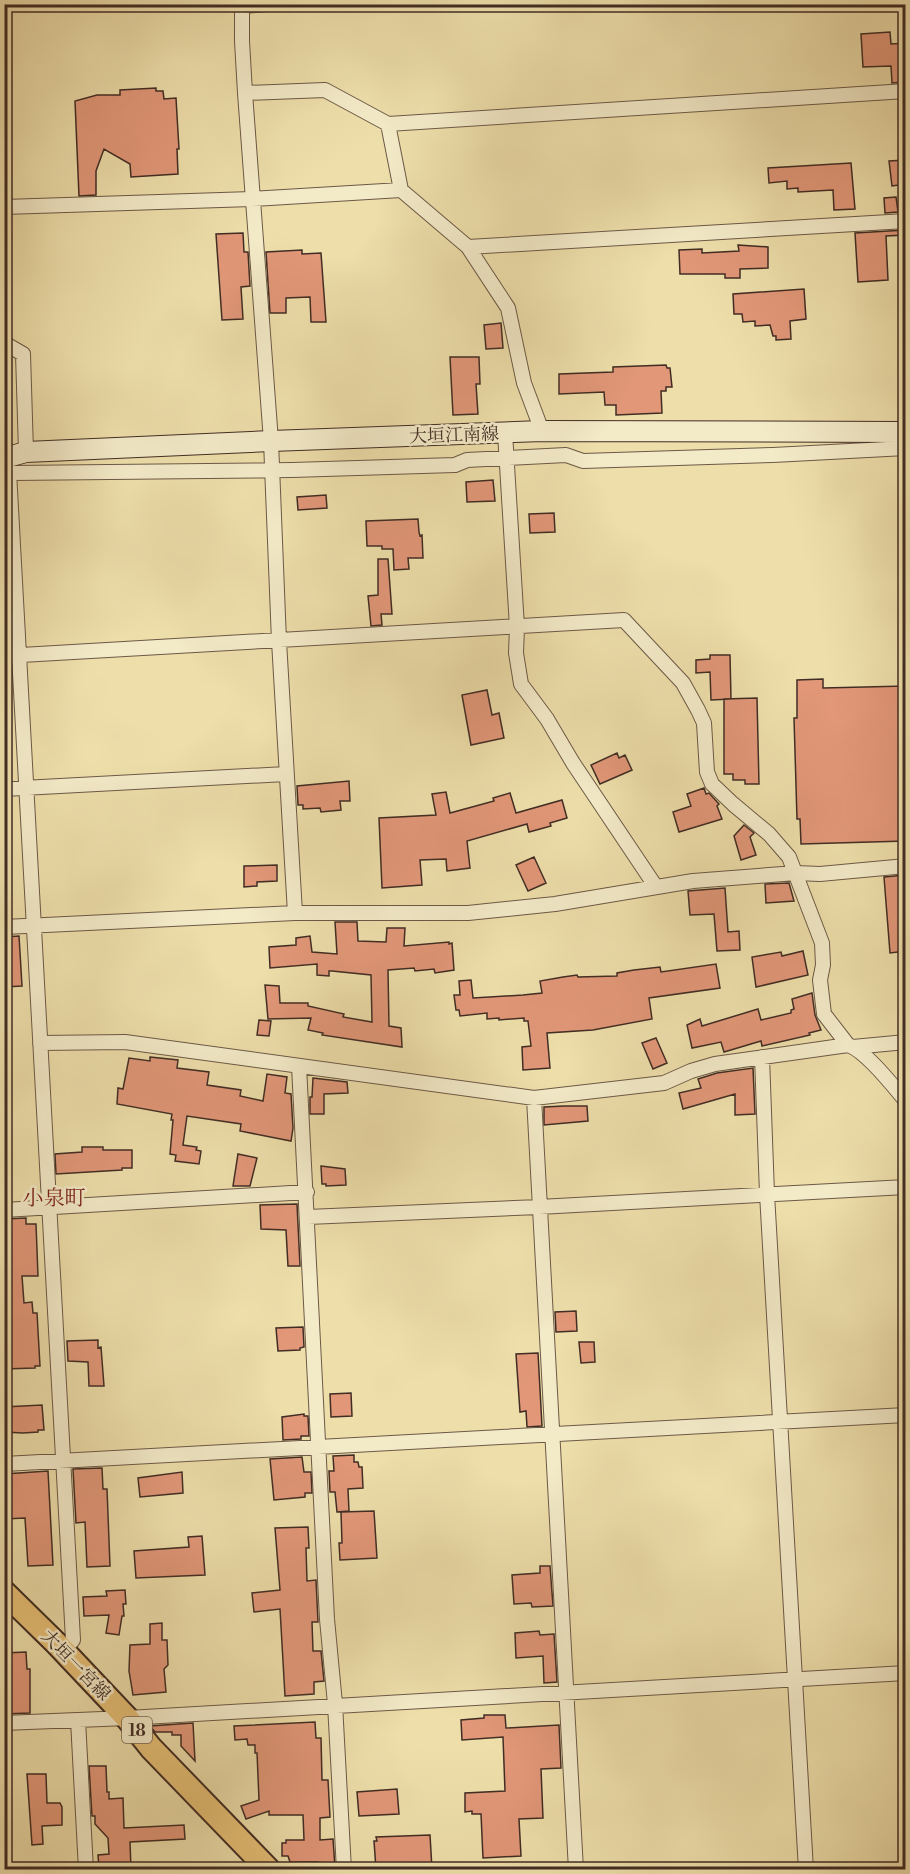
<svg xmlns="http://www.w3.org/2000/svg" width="910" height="1874" font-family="'Libre Bodoni','Noto Serif JP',serif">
<rect width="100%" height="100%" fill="#eddeaa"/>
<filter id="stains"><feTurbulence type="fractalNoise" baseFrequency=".00333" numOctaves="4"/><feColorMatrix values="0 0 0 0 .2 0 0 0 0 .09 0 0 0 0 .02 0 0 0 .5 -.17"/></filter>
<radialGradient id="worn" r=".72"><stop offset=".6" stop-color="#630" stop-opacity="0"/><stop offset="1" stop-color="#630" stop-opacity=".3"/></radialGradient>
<path fill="#e19778" stroke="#412d24" stroke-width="1.5" d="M890,32L891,44L906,43V82L892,83L891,66L863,67L861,34Z
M156,88V91H163L164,99L176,98L179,149H177L178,174L131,177L130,164L104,149L96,171V195L79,196L75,101L97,95H120V90Z
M906,160V184L892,186L889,161Z
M851,163L855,209L834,210L833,190L798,192V188L787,189V181L769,183L768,168Z
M896,197L898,212L885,213L884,198Z
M906,230V235L886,236L888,280L858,282L855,233Z
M243,233L244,252H248L250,286L241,287L243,319L222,320L216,234Z
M738,245L768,247V268L740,269V278H725V274H680L679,250L702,249V253L739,251Z
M302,250V254L321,253L326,322H311L310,297L286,298V313H270L266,252Z
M804,289L806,319L790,321L791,339L776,340V336H773L770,325L755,326V321L743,322L742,314H734L733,294Z
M501,323L503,348L486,349L484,325Z
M450,357H479L480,384H476L478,414L453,415Z
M666,365L667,368H670L672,387H666V391H661L662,413L616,415V405H605L604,392L559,394V374L613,372V367Z
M493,480L495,501L467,502L466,482Z
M326,495L327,508L298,510L297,497Z
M554,513L555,532L530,533L529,514Z
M418,519L419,532L420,536L422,535L423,558H408L409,569L394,570L393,549H382V546H367L366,521Z
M378,559H388L392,614H381L382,625L371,626L368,596L378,595Z
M710,655H730L731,699L711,700L710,672L696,673V660L710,659Z
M823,679V688L906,686V841L801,844L800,819H797L794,718H797V680Z
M487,690L492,715L499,713L504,738L471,745L462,695Z
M757,698L759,784H745V780H733V774H724V699Z
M617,753L619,758L625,755L632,770L600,784L591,765Z
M349,781L350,801H340L341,810L321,812L320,808L303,809V805H298L297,786Z
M704,788L706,794L709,793L719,804L717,806L722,819L679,832L673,812L691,806L687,794Z
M446,792L450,813L494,801L493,798L510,793L516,813L562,800L567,818L550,823L551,826L529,832L527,824L467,841L470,868L447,871L446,859L420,860L422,885L382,888L379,818L436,815L432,794Z
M744,825L754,833L750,837L756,855L741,860L734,836Z
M534,857L546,883L528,891L516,865Z
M277,865V881L257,882V886L244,887V866Z
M906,875V951L890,953L884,877Z
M789,883L794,901L766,903L765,884Z
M725,888L728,932L739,931L740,950L717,951L714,914L690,915L688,891Z
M335,922H357L358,941L386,942L387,928H405L404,946L449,942V944L452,943L454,970L435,973L434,969L415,971L414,968L388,970L389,1026L401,1028L402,1047L322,1035L323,1033L308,1030L311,1018L268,1019L265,985L279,986L280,1003H308V1006L344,1014L343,1017L372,1022L371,975L332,971H329V976L317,975V964L270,968L269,947L296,945V938L310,936L312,952L337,954Z
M19,936L22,986L4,987V937Z
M803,951L808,975L756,987L752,957L781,952L782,956Z
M716,964L720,988L649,998L652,1019L593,1030L547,1033L550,1068L523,1070L522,1047L531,1046L528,1021H524V1018L499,1020V1018L487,1019V1013L460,1016L459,1010H456L454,995H460L459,981L471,980L473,998L523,995L542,993L540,981L563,977L577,975L578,977L617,976V973L634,970L660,967L661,972Z
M812,993L815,1015L821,1030L809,1033L810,1035L762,1046L761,1041L724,1052L721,1042L692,1048L687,1025L700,1019L702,1026L758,1009L761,1020L791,1013V1010L794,1009L792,999Z
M259,1020L271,1021L269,1036L257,1035Z
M656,1038L667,1063L653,1069L642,1043Z
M150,1057L178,1060L177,1068L209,1072L207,1085L241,1090L240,1096L263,1101L267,1074L287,1077L285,1093L291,1094L293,1128L291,1141L240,1131L241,1124L187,1116L183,1145L197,1147L196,1150L201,1151L199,1164L175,1161L176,1155L170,1154L173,1120H171L172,1114L117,1104L118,1088L123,1089L129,1058L150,1061Z
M753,1068L755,1114L735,1115V1094L683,1109L679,1093L701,1088L698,1079L717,1073Z
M313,1078L347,1082L348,1093L324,1094V1114H310V1097H312Z
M564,1106H587L588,1121L544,1125V1107Z
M82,1147H103V1150H132V1168H122V1170L56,1174L55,1154L82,1152Z
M238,1154L257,1158L250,1186H233Z
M321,1166L345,1169L346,1185L326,1186V1184H322Z
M297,1204L300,1266H288L286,1230L261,1229L260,1205Z
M26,1218V1224H36L38,1276H22L24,1303L32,1302L33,1313H37L40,1366H35V1368L4,1369V1219Z
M576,1311L577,1331L556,1332L555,1312Z
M303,1327L304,1347L300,1348V1350L278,1351L276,1328Z
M98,1340V1348L101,1347L104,1386H89L88,1362L68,1361L67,1341Z
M579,1342H594L595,1362L581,1363Z
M538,1353L542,1426L527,1427L526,1411L520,1412L516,1354Z
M351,1393L352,1416L331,1417L330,1394Z
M42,1405L44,1430H38V1432L23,1433L4,1432V1407Z
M304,1414V1416H308L309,1436H301V1439L283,1440L282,1417Z
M354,1455V1462H358L359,1467H362L363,1488L348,1489L349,1511L337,1512L335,1492H330L329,1471H334L333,1456Z
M302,1457L304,1472H311L312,1493H305V1497L274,1500L270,1459Z
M102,1468L103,1489H107L110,1566L87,1567L85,1522L76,1523L73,1469Z
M48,1471L53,1565L28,1566L25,1518L4,1519V1474Z
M182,1472L183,1493L140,1497L138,1478Z
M374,1511L377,1558L340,1560L339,1543H342L341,1512Z
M308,1527L309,1548H306L307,1581L316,1580L318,1622H312L313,1651H321L324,1681L314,1682V1694L285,1696L280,1609L254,1612L252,1593L280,1590L275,1528Z
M202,1536L205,1575L136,1578L134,1551L189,1547L188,1537Z
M540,1566H550L553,1606L532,1607L531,1603L514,1604L512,1575L540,1573Z
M125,1590L126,1604H123L124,1616H122L119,1635L106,1633L109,1615L84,1616L83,1597L107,1596L106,1591Z
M162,1623V1640H167L168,1665L164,1669L166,1692L133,1695L129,1671L130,1645L150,1644V1624Z
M539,1631L540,1635L554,1634L557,1682L544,1683L543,1656L516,1658L515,1633Z
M26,1652L27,1669H30V1713L4,1714V1653Z
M484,1715H505L506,1728L559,1725L561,1768L541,1769L543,1818L519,1819L521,1856L483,1858L481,1814H472V1811L465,1812V1793L505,1791L503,1737L462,1740L461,1720L484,1718Z
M315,1722L316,1738H321L322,1780H328L330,1817L320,1818V1840L333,1839L335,1867L318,1868V1862H290L288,1856H282V1843H286V1840H304L303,1815H269V1811L246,1819L241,1806L259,1800L257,1753H255V1745H248L247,1739L235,1740L234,1726Z
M193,1723L195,1761L181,1746V1735H172V1732H155L150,1726Z
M89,1766H106L107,1792H109V1799L123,1798L124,1828L184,1825L185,1839L130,1842L131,1869H99L98,1855L109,1854L108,1838L95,1824V1816H92Z
M27,1774H46L47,1803H60L62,1807V1825L42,1826L43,1844L32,1845Z
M397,1789L399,1814L359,1816L357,1792Z
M430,1835L432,1869H376L374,1841H377L376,1837Z"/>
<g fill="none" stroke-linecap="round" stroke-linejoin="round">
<g stroke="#6c5946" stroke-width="16">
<path id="street" d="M242,4V41L245,93L271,441L279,641L295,913
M242,6L268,4
M245,93L325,90L388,124L906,91
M388,124L401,190L468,247L508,308L524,383L542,431
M4,207L252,199L401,190
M468,247L906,221
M4,343L23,354L26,452
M505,433L517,627L516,653L521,684L547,719L573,763L656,887
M4,469L12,473L292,470L455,465L467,460L566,455L583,461L773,455L906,448
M9,472L73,1640L63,1651
M4,656L624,620L683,683L698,710L704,723L707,772L712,784L733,804L769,834L789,857L822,943L823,965L820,980L824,1014L848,1045C866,1051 893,1086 906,1101
M4,789L286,774
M4,927L295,913H468L555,904L693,881L796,873L820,874L906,866
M40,1043L125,1042L534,1098L664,1083L691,1071L715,1064L848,1045
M853,1047L906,1042
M762,1057L767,1194L806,1870
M299,1066L327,1619L335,1704L344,1870
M534,1098L576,1870
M4,1210L307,1192
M308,1217L539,1207L906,1187
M4,1464L906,1415
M78,1720L86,1870
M4,1723L127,1718L906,1673"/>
</g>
<g stroke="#412d24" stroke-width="22">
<path id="secondary" d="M4,458L26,452L271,441L542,431L906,432"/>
</g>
<g stroke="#412d24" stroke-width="26">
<path id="primary" d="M4,1592L57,1644L127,1718L151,1748L269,1870"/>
</g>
<use href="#street" stroke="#f3eac8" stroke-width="14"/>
<use href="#secondary" stroke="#f3eac8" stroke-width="20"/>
<use href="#primary" stroke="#e6bf75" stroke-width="22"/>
</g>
<g text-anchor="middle" stroke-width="5" stroke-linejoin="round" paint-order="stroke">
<rect fill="#f3eac8" stroke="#766655" stroke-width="1.5" x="122" y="1717" width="30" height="26" rx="4.5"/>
<g font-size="16" font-weight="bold" fill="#412d24">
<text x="137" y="1736">18</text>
</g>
<g font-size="18" fill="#412d24" stroke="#f3eac8">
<text transform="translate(454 435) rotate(-2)" y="6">大垣江南線</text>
<text transform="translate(76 1665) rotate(46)" y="6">大垣一宮線</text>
</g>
<g font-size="21" fill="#7a1f14" stroke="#f3eac8">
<text x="54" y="1205">小泉町</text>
</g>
</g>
<rect width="910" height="1874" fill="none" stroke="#eddeaa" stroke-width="24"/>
<rect x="6" y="6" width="898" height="1862" fill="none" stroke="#412d24" stroke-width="3"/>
<rect x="12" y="12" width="886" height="1850" fill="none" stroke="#412d24" stroke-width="1.5"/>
<rect width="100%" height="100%" filter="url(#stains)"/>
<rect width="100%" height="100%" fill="url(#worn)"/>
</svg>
